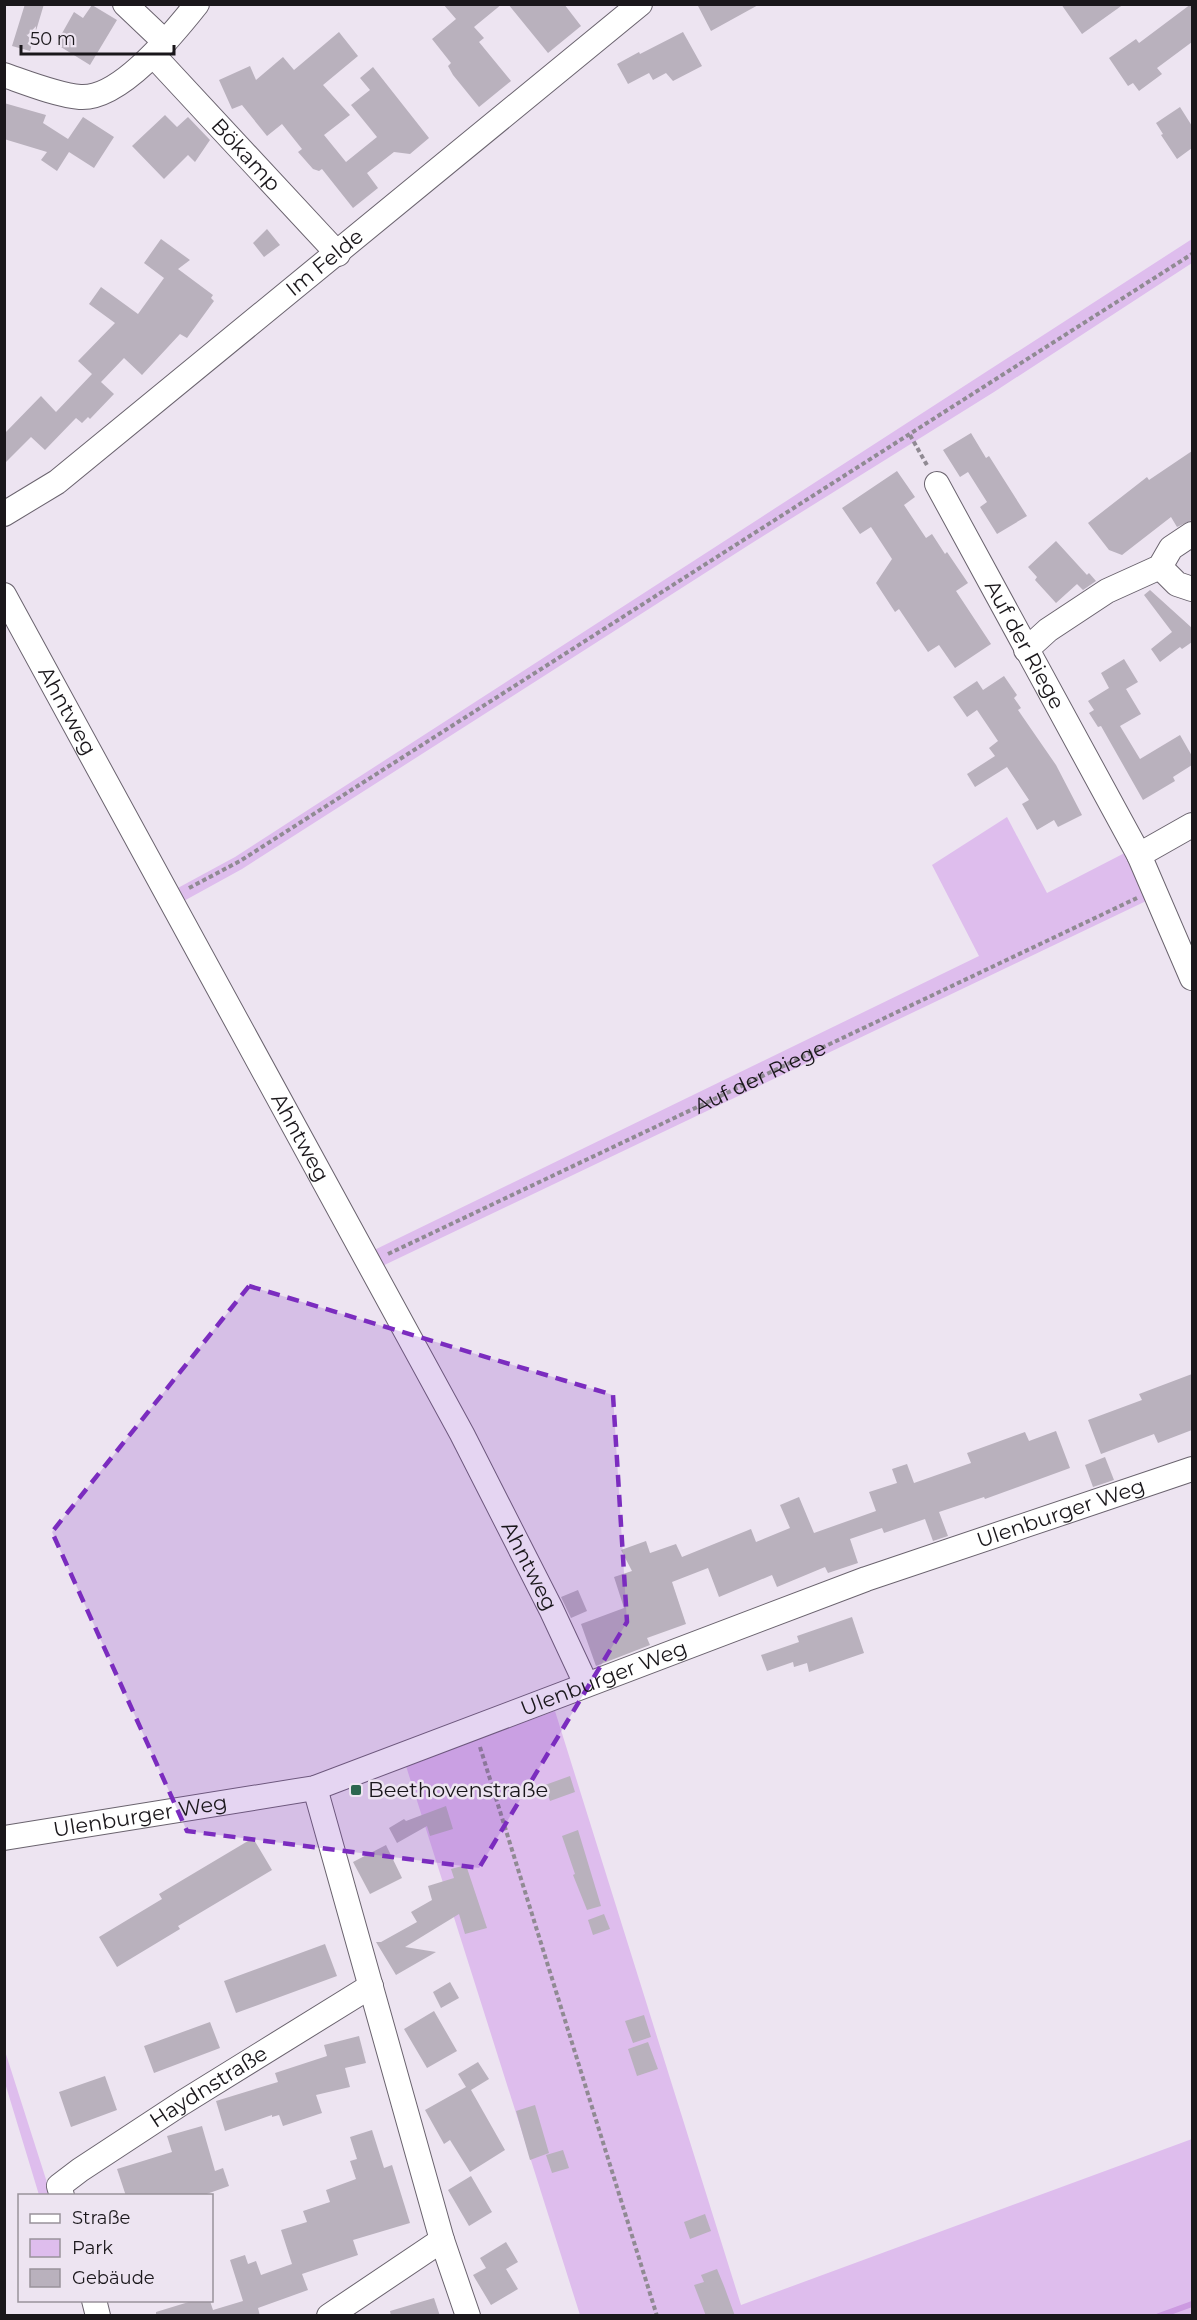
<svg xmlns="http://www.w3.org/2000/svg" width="1197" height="2320" font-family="Montserrat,sans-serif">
<rect width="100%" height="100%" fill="#ede4f1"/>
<path fill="#debded" d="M1192,239V263L994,392L752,543L242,869L182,902L176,889L235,857Z
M1007,817L1047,893L1144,843L1165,892L374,1270L366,1254L979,956L932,865Z
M555,1711L741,2305L1192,2139V2315H580L406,1766Z
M4,2048L51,2195H39L5,2083Z"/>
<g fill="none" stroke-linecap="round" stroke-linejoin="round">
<path stroke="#cc9ae1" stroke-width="6" d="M1159,2316L1192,2304"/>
</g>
<path fill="#b9b1bd" d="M25,4H44L30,51L12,46Z
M443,4H502L474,27L484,38L479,42L511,81L479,107L453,75L448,66L451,63L432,39L456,19Z
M508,4H564L581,26L548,53Z
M697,4H760L711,31Z
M1061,4H1124L1082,34Z
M1191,4H1192V42L1157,68L1162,74L1139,91L1133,83L1128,86L1109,58L1136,39L1139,43Z
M92,5L117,20L90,65L56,44L74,12L83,18Z
M339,32L358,56L323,85L350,115L324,135L346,162L377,137L351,105L370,90L360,78L373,67L429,138L410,154L394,152L367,173L378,188L353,208L322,169L319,171L313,169L298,152L302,149L282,124L267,136L242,105L232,109L219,80L250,66L256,80L283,57L294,70Z
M683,32L702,66L673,81L666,73L653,80L649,73L628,84L617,64L639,52L640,54Z
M4,103L46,115L43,123L68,139L83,117L114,137L94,168L69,152L57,171L41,160L47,152L4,139Z
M1180,107L1192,126V148L1177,159L1161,135L1163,134L1156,123Z
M165,115L177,127L188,117L210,140L195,162L188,155L164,179L132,146Z
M267,229L280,245L264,257L253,243Z
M161,239L190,260L178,269L213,295L211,298L214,301L187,338L180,334L142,375L124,358L101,382L114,394L90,419L88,417L82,423L76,418L45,450L31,437L4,464V434L41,396L56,412L92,374L78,361L115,323L89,304L101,287L138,314L164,278L144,263Z
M971,433L986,458L989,456L1001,475L1027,516L997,534L980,507L987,502L968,472L960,477L943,450Z
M1192,451V520L1177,527L1171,517L1122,555L1109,550L1088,523L1147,477L1149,480Z
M897,471L915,497L904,505L926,538L932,534L945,554L947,552L968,583L956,591L991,644L955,668L939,645L928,652L899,609L895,612L876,583L892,559L871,527L860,534L842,508Z
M1056,541L1087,575L1056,603L1035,580L1037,577L1028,567Z
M1089,573L1096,581L1083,590L1077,584Z
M1150,590L1192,628V642L1182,649L1180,647L1160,662L1151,649L1172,632L1144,595Z
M1124,659L1138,682L1126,689L1141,714L1120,726L1140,759L1180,735L1192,756V765L1173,777L1175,781L1143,800L1101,726L1098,727L1089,713L1094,710L1088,701L1109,688L1101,673Z
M1004,676L1017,695L1014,698L1021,708L1018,710L1056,765L1082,815L1058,827L1054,820L1037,830L1022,804L1029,800L1007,767L975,787L967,774L995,756L989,748L998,741L977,710L967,717L953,697L977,681L983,690Z
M1192,1374V1430L1158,1443L1154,1434L1101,1454L1088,1420L1142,1400L1139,1394Z
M1056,1431L1070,1468L985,1499L984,1497L939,1512L948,1536L933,1541L925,1519L884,1533L882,1528L850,1539L858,1563L828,1573L825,1567L777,1587L772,1575L719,1597L708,1568L672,1582L686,1624L647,1638L650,1645L596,1666L581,1624L624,1608L614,1577L632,1571L621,1550L646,1541L650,1553L676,1544L682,1557L751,1529L756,1542L790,1528L780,1505L799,1497L814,1533L876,1511L869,1492L897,1483L892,1469L907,1464L914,1483L971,1463L967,1453L1025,1432L1029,1441Z
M1105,1457L1114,1480L1093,1487L1085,1465Z
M578,1590L587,1611L571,1618L561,1597Z
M852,1617L864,1653L809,1672L807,1663L794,1667L793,1662L767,1671L761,1655L799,1642L797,1636Z
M570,1776L575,1792L550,1801L545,1785Z
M446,1806L453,1829L430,1836L427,1826L397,1843L389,1828L404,1819L406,1821Z
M578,1830L601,1906L587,1910L573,1875L575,1874L562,1836Z
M253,1838L272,1870L178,1926L180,1929L117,1967L99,1937L162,1899L159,1894Z
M386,1845L402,1878L370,1894L353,1862Z
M466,1865L487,1928L465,1934L459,1914L405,1947L436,1952L396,1975L376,1942H381L417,1922L411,1912L432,1900L428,1886L454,1878L451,1869Z
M604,1914L610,1929L593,1935L588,1920Z
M325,1944L337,1976L236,2013L224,1981Z
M450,1982L459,1998L441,2008L433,1992Z
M434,2011L457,2051L427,2068L404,2029Z
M644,2015L651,2037L633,2043L625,2021Z
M210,2022L220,2048L154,2073L144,2046Z
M359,2036L366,2063L345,2068L350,2087L316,2095L322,2113L283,2126L279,2115L272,2117V2115L225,2131L216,2101L278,2082L275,2073L327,2056L324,2045Z
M648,2042L658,2069L637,2076L628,2049Z
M478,2062L489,2079L471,2090L505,2150L470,2172L450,2140L444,2144L425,2110L466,2087L458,2074Z
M105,2076L117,2110L71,2127L59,2092Z
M535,2105L549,2153L530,2160L516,2111Z
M202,2126L215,2171L223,2168L229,2186L201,2196H126L117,2169L172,2152L167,2136Z
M372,2130L384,2168L392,2165L410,2223L353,2240L358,2255L302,2274L308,2290L258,2308L260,2316H156V2312L192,2301H210L213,2310L243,2301L230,2260L245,2255L248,2264L256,2261L261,2275L292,2264L281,2230L307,2222L303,2211L330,2202L326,2190L356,2179L350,2161L357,2159L350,2137Z
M563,2150L569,2168L552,2173L546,2155Z
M471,2176L492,2212L469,2226L448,2190Z
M705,2214L711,2231L690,2239L684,2222Z
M506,2242L518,2262L506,2269L518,2289L491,2305L473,2275L486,2268L480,2258Z
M717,2269L724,2286L735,2316H706L694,2285L704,2282L701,2275Z
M434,2298L440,2316H391L390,2311Z"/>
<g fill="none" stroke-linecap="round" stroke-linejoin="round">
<g stroke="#6a636e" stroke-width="26">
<g id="minor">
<path d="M125,4L165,42"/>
<path id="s2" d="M154,56L338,254"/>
<path d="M4,75C27,83 57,95 80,97C120,100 174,33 197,4"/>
<path id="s3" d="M937,484L1139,855L1192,978"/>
<path id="s4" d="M4,514L57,482L640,4"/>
<path d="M1160,567L1177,584L1192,589"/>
<path id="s5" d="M4,595L462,1434L551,1609L586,1684"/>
<path d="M1026,650L1048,630L1107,591L1160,567L1171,548L1192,534"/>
<path d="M1139,855L1192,825"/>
<path d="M315,1788L442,2240L468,2316"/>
<path id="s6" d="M4,1838L315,1788L866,1579L1192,1469"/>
<path id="s7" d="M62,2196L59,2186L80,2170L182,2103L371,1986"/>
<path d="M94,2300L98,2316"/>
<path d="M329,2316L442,2240"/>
</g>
</g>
<g stroke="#908a93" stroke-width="4" stroke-dasharray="4.5 3" stroke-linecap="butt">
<path d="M910,435L928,467"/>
<path d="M189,888L240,861L1192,254"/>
<path id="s1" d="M388,1254L1137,898"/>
<path d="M480,1747L657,2316"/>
</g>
<use href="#minor" stroke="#fff" stroke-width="24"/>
</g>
<path fill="#7b2cbf" fill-opacity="0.2" stroke="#7b2cbf" stroke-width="4.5" stroke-dasharray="12 8" stroke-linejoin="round" d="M249,1286L613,1395L627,1622L479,1868L187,1831L52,1532Z"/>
<rect fill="#2c664f" stroke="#ede4f1" stroke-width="2" x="350" y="1784" width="12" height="12" rx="3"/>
<g text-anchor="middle" stroke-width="5" stroke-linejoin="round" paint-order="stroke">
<g font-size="21" fill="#1a171b" stroke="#ede4f1">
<text dy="7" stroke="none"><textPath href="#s2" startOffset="135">Bökamp</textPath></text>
<text dy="7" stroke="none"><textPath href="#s4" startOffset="408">Im Felde</textPath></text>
<text dy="7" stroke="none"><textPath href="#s3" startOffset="183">Auf der Riege</textPath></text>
<text dy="7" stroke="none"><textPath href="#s5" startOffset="132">Ahntweg</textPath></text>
<text dy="7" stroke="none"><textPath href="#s1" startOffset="412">Auf der Riege</textPath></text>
<text dy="7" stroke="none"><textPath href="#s5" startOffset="618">Ahntweg</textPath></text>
<text dy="7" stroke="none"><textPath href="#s6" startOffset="1110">Ulenburger Weg</textPath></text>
<text dy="7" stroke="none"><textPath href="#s5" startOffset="1104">Ahntweg</textPath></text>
<text dy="7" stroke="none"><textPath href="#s6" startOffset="624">Ulenburger Weg</textPath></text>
<text dy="7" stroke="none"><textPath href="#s6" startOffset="138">Ulenburger Weg</textPath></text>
<text dy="7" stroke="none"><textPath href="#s7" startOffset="190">Haydnstraße</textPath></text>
</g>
<g font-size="21" fill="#1a171b" stroke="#ede4f1" text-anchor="start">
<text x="368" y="1797">Beethovenstraße</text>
</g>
</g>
<rect width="1197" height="2320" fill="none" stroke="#1a171b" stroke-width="12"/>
<rect x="18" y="2194" width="195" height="108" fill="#ede4f1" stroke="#99929b" stroke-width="1.5"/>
<rect x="30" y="2214" width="30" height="9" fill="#ffffff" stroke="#99929b" stroke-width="1.5"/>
<text x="72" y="2224" font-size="18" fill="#1a171b">Straße</text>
<rect x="30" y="2239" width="30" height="18" fill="#debded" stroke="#99929b" stroke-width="1.5"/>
<text x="72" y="2254" font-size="18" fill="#1a171b">Park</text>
<rect x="30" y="2269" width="30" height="18" fill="#b9b1bd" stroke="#99929b" stroke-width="1.5"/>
<text x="72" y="2284" font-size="18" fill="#1a171b">Gebäude</text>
<path d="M21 45v9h153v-9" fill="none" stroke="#1a171b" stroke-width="3"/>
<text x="30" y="45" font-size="18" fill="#1a171b" stroke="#ede4f1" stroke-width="4.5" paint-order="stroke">50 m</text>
</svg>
